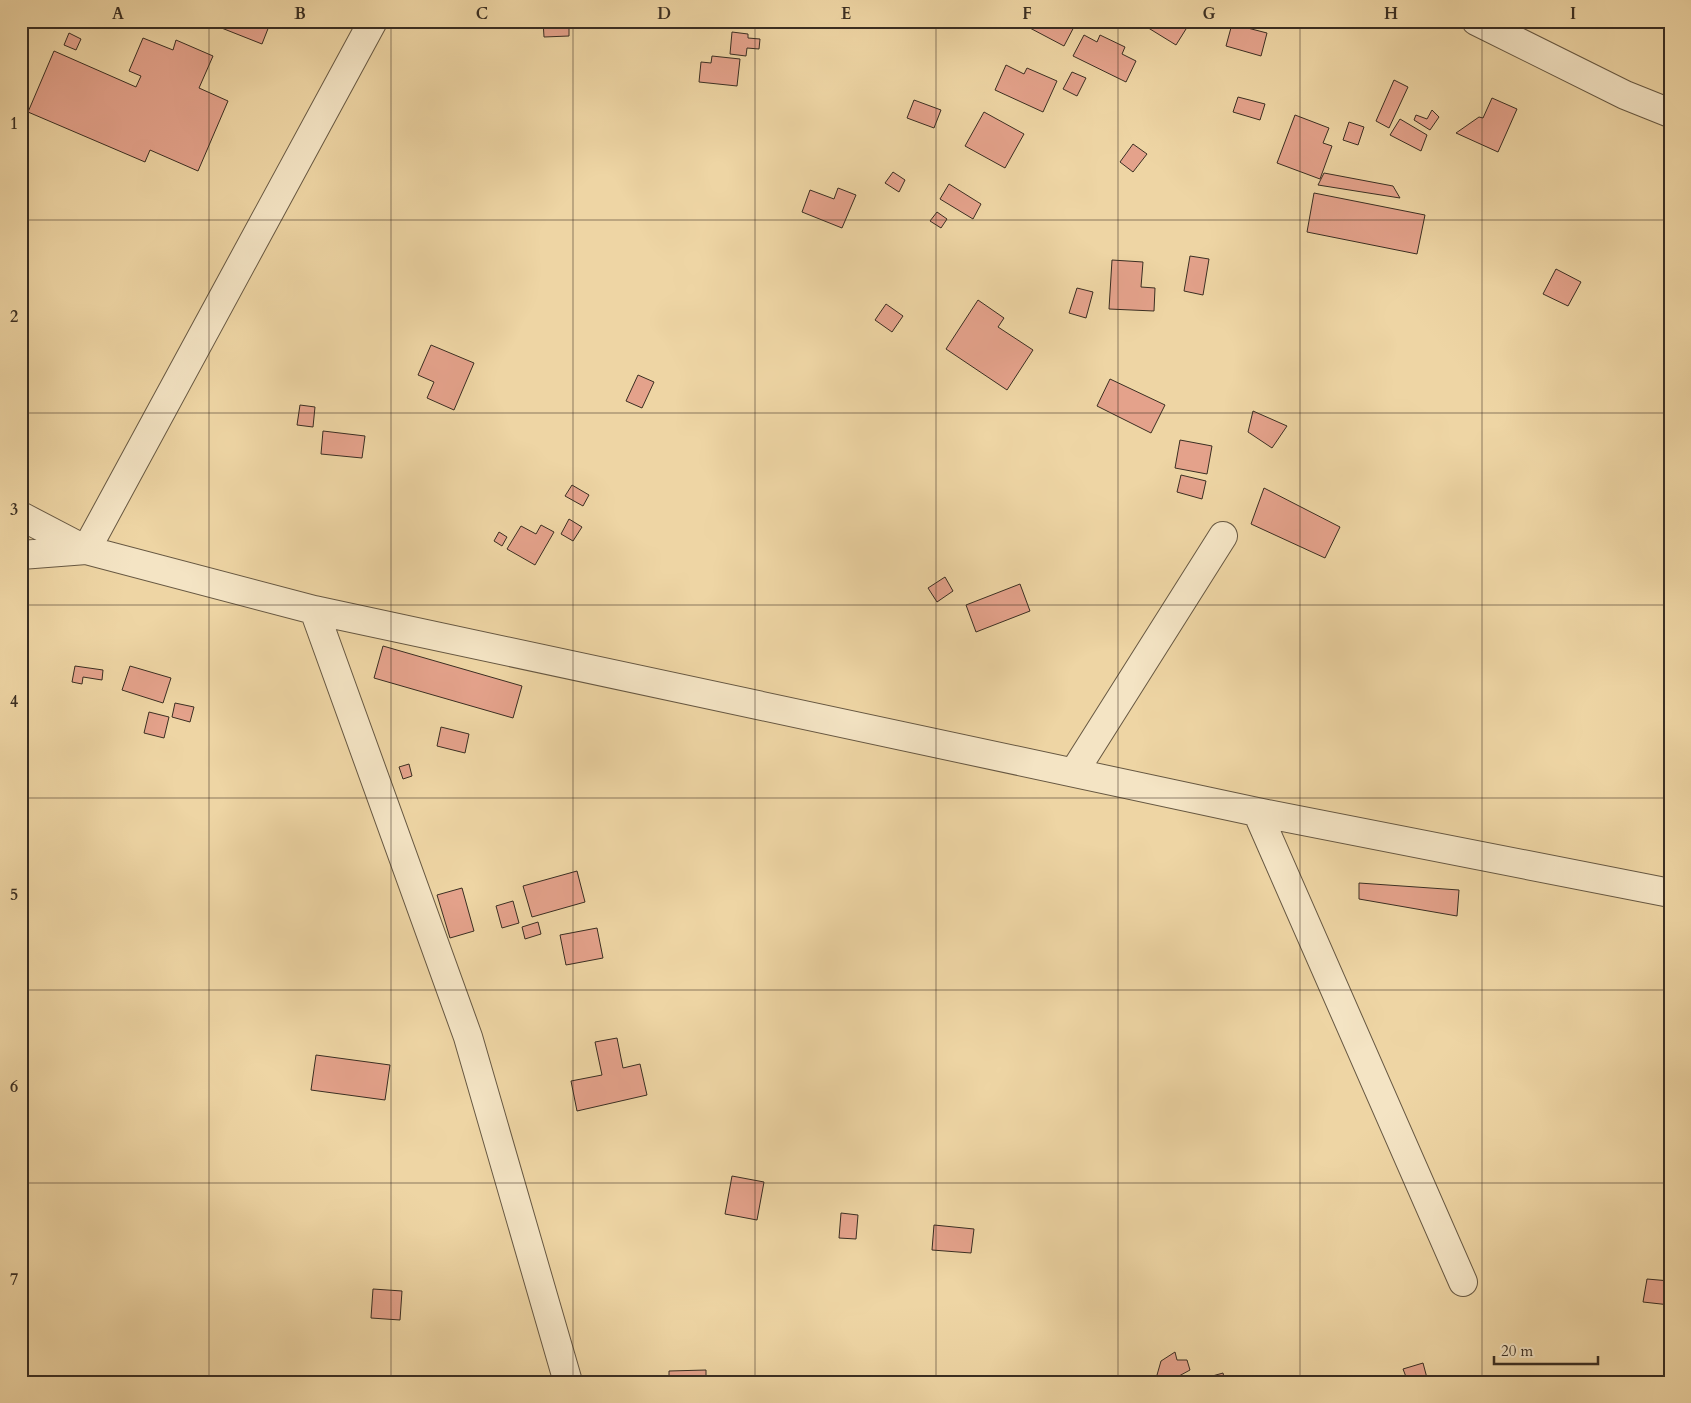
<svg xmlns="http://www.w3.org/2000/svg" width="1691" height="1403" font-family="Cardo,serif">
<rect width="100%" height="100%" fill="#eed5a4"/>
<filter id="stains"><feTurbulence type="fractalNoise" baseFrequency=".004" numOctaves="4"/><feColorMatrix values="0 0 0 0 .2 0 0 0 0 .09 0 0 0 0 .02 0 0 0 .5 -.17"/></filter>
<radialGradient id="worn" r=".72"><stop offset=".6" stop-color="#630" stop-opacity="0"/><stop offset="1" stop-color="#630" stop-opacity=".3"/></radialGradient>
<path fill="#e4a28b" stroke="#3a2e22" d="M221,21H271L262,44L219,27Z
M543,21H569V36L544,37Z
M1031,21H1073L1076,23L1064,46L1028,27Z
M1137,21H1191L1176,45Z
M1232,24L1267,33L1261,56L1226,46Z
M732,32L748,34V38L760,39L759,49L747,48L746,56L730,54Z
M69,33L81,39L76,50L64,45Z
M1084,35L1097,42L1100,35L1125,47L1122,54L1136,61L1126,82L1073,56Z
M143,38L173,50L176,40L213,56L199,88L228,101L198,171L150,150L145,162L28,112L54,51L136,87L141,76L129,71Z
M712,56L740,59L737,86L699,82L701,62L711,63Z
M1006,65L1024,74L1027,68L1057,81L1043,112L995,90Z
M1072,72L1086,78L1077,96L1063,89Z
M1394,80L1408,87L1389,128L1376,121Z
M1238,97L1265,104L1260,120L1233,112Z
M1492,98L1517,109L1498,152L1456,133L1479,117L1483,118Z
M914,100L941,110L934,128L907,118Z
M1432,110L1439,117L1430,130L1414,120L1416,115L1427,119Z
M984,112L1024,134L1005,168L965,146Z
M1295,115L1329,128L1323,143L1332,146L1320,179L1277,163Z
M1400,119L1427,135L1421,151L1390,135Z
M1349,122L1364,127L1358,145L1343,140Z
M1133,144L1147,154L1133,172L1120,162Z
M893,172L905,180L899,192L885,183Z
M1324,173L1393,186L1400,198L1318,185Z
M949,184L981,204L973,219L940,199Z
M838,188L856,195L842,228L802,212L810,190L834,199Z
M1314,193L1425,215L1417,254L1307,232Z
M937,212L947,219L941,228L930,221Z
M1190,256L1209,259L1203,295L1184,291Z
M1112,260L1143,262L1141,287L1155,288L1154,311L1109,309Z
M1556,269L1581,282L1568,306L1543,294Z
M1077,288L1093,292L1086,318L1069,313Z
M978,300L1004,318L998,327L1033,350L1007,390L946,349Z
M886,304L903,316L892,332L875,320Z
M431,345L474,363L454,410L427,398L434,382L418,375Z
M638,375L654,382L642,408L626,401Z
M1110,379L1165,405L1151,433L1097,406Z
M300,405L315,407L313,427L297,425Z
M1253,411L1287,426L1272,448L1248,432Z
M323,431L365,436L362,458L321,454Z
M1180,440L1212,446L1207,474L1175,468Z
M1181,475L1206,481L1202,499L1177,492Z
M572,485L589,495L583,506L565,496Z
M1264,488L1340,527L1325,558L1251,524Z
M569,519L582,527L573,541L561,534Z
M541,525L554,532L535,565L507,549L521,526L536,534Z
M499,532L507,537L502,546L494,541Z
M945,577L953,591L937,602L928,588Z
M1020,584L1030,611L976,632L966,605Z
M383,646L522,686L513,718L374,678Z
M75,666L103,670L102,680L83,677L82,684L72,682Z
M130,666L171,678L163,703L122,690Z
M175,703L194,707L190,722L172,717Z
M149,712L169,717L164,738L144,733Z
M441,727L469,734L465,753L437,746Z
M409,764L412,776L403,779L399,767Z
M577,871L585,902L532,917L523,886Z
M1359,883L1459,890L1457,916L1359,899Z
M462,888L474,931L450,938L437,895Z
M513,901L519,923L502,928L496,906Z
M538,922L541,934L525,939L522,927Z
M597,928L603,958L566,965L560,935Z
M617,1038L623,1068L640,1064L647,1095L577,1111L571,1081L602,1075L595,1042Z
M316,1055L390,1065L385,1100L311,1090Z
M732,1176L764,1182L757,1220L725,1214Z
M841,1213L858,1215L856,1239L839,1238Z
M934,1225L974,1229L971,1253L932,1250Z
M1647,1279L1670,1281V1305L1643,1302Z
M373,1289L402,1291L400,1320L371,1318Z
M1175,1352L1177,1360H1187L1190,1370L1168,1382H1162L1157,1375L1161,1361Z
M1423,1363L1427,1378L1408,1382L1403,1369Z
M706,1370V1382H669V1371Z
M1223,1373L1225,1382H1191Z"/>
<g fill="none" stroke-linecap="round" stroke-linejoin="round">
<g stroke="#675842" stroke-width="30">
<path id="minor" d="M1476,21L1625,95L1670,113
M21,516L86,550L314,610L1257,812L1670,893
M21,555L86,550L373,21
M314,610L468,1037L568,1382
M1074,772L1223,536
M1257,812L1463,1282"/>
</g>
<use href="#minor" stroke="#f4e4c4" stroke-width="28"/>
</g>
<path fill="none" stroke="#3a2e22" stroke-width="1" stroke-opacity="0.55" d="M209,21V1382M391,21V1382M573,21V1382M755,21V1382M936,21V1382M1118,21V1382M1300,21V1382M1482,21V1382M21,220H1670M21,413H1670M21,605H1670M21,798H1670M21,990H1670M21,1183H1670"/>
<rect width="1691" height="1403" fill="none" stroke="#eed5a4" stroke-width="55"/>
<path d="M1494 1356v8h104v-8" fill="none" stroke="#3a2e22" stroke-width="2.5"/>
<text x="1501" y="1356" font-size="15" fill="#3a2e22" stroke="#f4e4c4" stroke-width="4" paint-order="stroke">20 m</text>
<rect x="28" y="28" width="1636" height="1348" fill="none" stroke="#3a2e22" stroke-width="2"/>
<g font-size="16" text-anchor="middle" font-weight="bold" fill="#3a2e22">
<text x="118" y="19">A</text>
<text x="300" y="19">B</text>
<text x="482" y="19">C</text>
<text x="664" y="19">D</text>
<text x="846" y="19">E</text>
<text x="1027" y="19">F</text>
<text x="1209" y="19">G</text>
<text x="1391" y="19">H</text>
<text x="1573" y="19">I</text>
<text x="14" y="129">1</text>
<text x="14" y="322">2</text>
<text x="14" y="515">3</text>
<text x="14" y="707">4</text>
<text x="14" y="900">5</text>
<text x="14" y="1092">6</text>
<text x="14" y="1285">7</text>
</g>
<rect width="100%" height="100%" filter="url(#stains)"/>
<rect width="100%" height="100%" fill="url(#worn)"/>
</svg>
